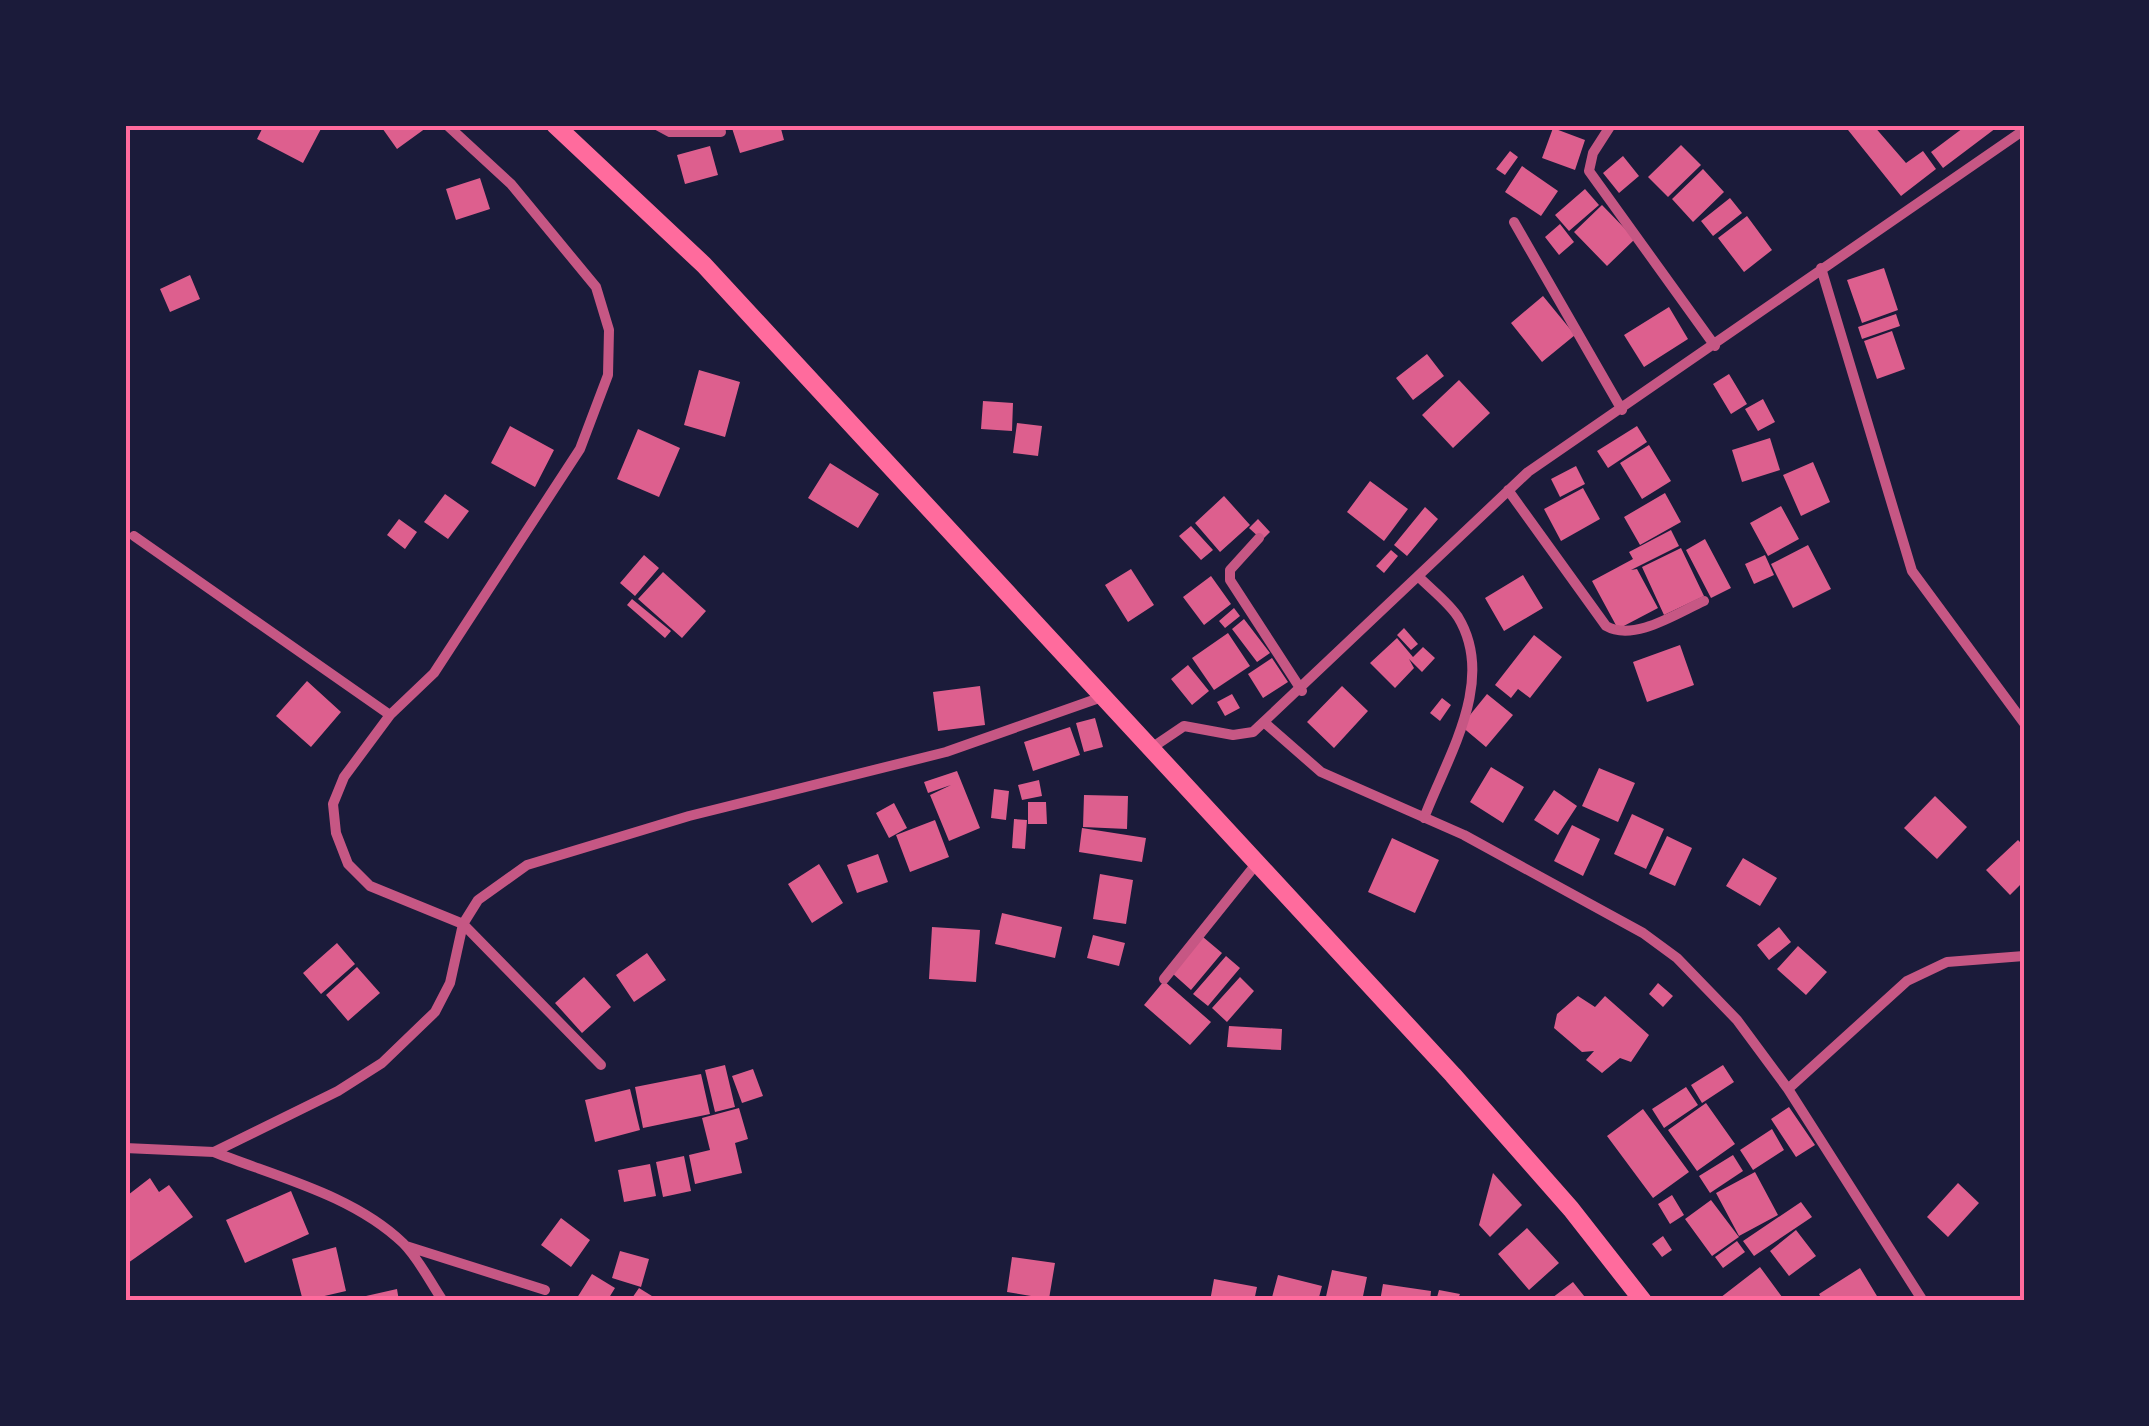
<svg xmlns="http://www.w3.org/2000/svg" width="2149" height="1426" font-family="Raleway,sans-serif">
<rect width="100%" height="100%" fill="#1b1b3a"/>
<path fill="#dd5f8e" d="M264,125H323L303,163L257,139Z
M380,125H423L426,128L397,149Z
M731,125H780L784,140L740,153Z
M1844,125H1873L1906,163L1923,151L1936,169L1901,196Z
M1967,125H2000L1943,168L1931,152Z
M1553,128L1585,140L1575,170L1542,158Z
M1681,145L1701,165L1668,197L1648,177Z
M710,146L718,175L685,184L677,155Z
M1510,151L1518,157L1505,175L1496,169Z
M1623,156L1639,176L1619,193L1603,173Z
M1522,166L1558,191L1541,216L1505,192Z
M1703,169L1724,192L1693,222L1672,199Z
M480,178L490,209L456,220L446,189Z
M1585,189L1599,205L1569,231L1555,215Z
M1730,198L1742,213L1713,236L1701,221Z
M1602,205L1635,239L1607,266L1574,232Z
M1747,216L1772,250L1744,272L1718,238Z
M1560,224L1574,242L1559,255L1545,237Z
M1884,268L1898,310L1862,323L1847,280Z
M190,275L200,299L170,312L160,289Z
M1543,296L1575,335L1542,362L1511,323Z
M1669,307L1688,339L1644,367L1624,335Z
M1896,314L1900,326L1862,339L1858,327Z
M1892,331L1905,369L1877,379L1864,341Z
M1427,354L1444,376L1413,400L1396,378Z
M699,370L740,382L725,437L684,425Z
M1729,374L1747,404L1731,414L1713,384Z
M1459,380L1490,413L1453,448L1422,415Z
M1763,399L1775,422L1758,431L1745,409Z
M983,401L1013,403L1012,431L981,429Z
M1017,423L1042,426L1038,456L1013,453Z
M510,426L554,450L535,487L491,463Z
M1637,426L1647,442L1608,468L1597,451Z
M638,429L680,448L659,497L617,479Z
M1770,438L1780,470L1742,482L1732,450Z
M1649,445L1671,481L1642,499L1620,463Z
M1813,462L1830,502L1801,516L1783,475Z
M830,463L879,494L858,528L808,498Z
M1576,466L1585,484L1560,497L1551,479Z
M1370,481L1408,509L1384,541L1347,512Z
M1583,488L1600,519L1561,541L1544,509Z
M1665,493L1681,522L1640,545L1624,517Z
M445,494L469,511L448,539L424,522Z
M1224,496L1250,525L1220,552L1195,523Z
M1781,506L1799,539L1768,556L1750,523Z
M1425,507L1438,519L1407,556L1394,545Z
M399,519L417,532L405,549L387,535Z
M1258,519L1270,532L1262,540L1249,528Z
M1191,526L1213,550L1201,560L1179,536Z
M1671,530L1679,546L1631,570L1637,569L1658,608L1618,629L1592,581L1633,559L1629,552Z
M1705,539L1731,588L1711,598L1686,550Z
M1808,545L1831,589L1793,608L1771,564Z
M1681,548L1704,596L1664,615L1642,567Z
M1391,550L1398,556L1384,573L1376,566Z
M644,555L659,568L635,596L620,583Z
M1765,555L1774,575L1754,584L1745,564Z
M1131,569L1154,605L1128,622L1105,585Z
M663,572L706,611L682,638L638,599Z
M1523,575L1543,608L1504,631L1485,598Z
M1211,576L1231,604L1204,625L1183,597Z
M632,599L671,631L665,638L627,605Z
M1234,608L1240,616L1225,628L1219,621Z
M1244,619L1270,653L1257,662L1232,629Z
M1404,628L1418,644L1411,650L1397,635Z
M1228,633L1250,666L1214,690L1192,658Z
M1534,635L1562,657L1530,698L1518,689L1511,698L1495,685Z
M1397,638L1413,657L1423,647L1435,658L1422,672L1409,659L1414,668L1395,688L1370,663Z
M1680,645L1694,685L1647,702L1633,662Z
M1272,658L1288,682L1263,698L1248,674Z
M1188,665L1209,691L1192,705L1171,679Z
M307,681L341,712L311,747L276,716Z
M980,686L985,725L938,731L933,692Z
M1342,686L1368,711L1334,748L1307,722Z
M1232,694L1240,708L1225,716L1217,702Z
M1487,694L1513,715L1486,747L1461,726Z
M1442,698L1451,705L1440,721L1430,713Z
M1095,718L1103,747L1084,752L1076,723Z
M1070,727L1080,755L1033,771L1024,742Z
M1491,767L1524,787L1503,823L1470,802Z
M1599,768L1635,783L1618,822L1582,806Z
M957,771L980,828L949,841L930,795L951,785L928,793L924,782Z
M1039,780L1042,796L1022,800L1018,785Z
M994,789L1009,791L1006,820L991,818Z
M1554,790L1577,806L1558,835L1534,820Z
M1084,795L1128,796L1127,829L1083,827Z
M1935,796L1967,827L1937,859L1904,828Z
M1028,802H1046L1047,824H1028Z
M894,803L907,828L889,838L876,813Z
M1632,814L1664,829L1646,869L1614,854Z
M1014,819L1027,820L1025,849L1012,848Z
M935,820L949,857L910,872L896,835Z
M1572,825L1600,839L1583,876L1554,861Z
M1082,828L1146,838L1142,862L1079,852Z
M1667,836L1692,848L1675,886L1649,874Z
M1392,838L1439,860L1415,913L1368,892Z
M2018,840L2024,846V881L2010,895L1986,870Z
M878,854L888,882L857,893L847,865Z
M1743,858L1777,878L1760,906L1726,886Z
M819,864L843,903L812,923L788,884Z
M1100,874L1133,880L1126,924L1093,919Z
M1002,913L1062,927L1055,958L995,944Z
M932,927L980,930L976,982L929,979Z
M1779,927L1791,942L1769,960L1757,945Z
M1093,935L1125,943L1119,966L1087,958Z
M1203,937L1222,953L1191,990L1172,973Z
M337,943L355,964L321,994L303,973Z
M1798,946L1827,972L1806,995L1777,969Z
M647,953L666,980L634,1002L616,975Z
M1226,956L1240,968L1208,1006L1193,994Z
M357,967L380,993L348,1021L326,995Z
M584,977L611,1007L582,1033L555,1003Z
M1240,977L1254,991L1227,1022L1212,1008Z
M1164,981L1211,1022L1190,1045L1144,1005Z
M1658,983L1673,996L1663,1007L1649,994Z
M1578,996L1595,1007L1605,996L1649,1035L1631,1062L1620,1058L1602,1073L1586,1060L1594,1051L1582,1052L1554,1028L1557,1014Z
M1229,1026L1282,1029L1281,1050L1227,1047Z
M725,1065L735,1107L715,1112L705,1070Z
M1723,1065L1734,1082L1702,1103L1691,1085Z
M753,1069L763,1096L742,1103L732,1076Z
M701,1074L710,1114L643,1128L635,1087Z
M1686,1087L1698,1105L1664,1128L1652,1109Z
M630,1089L640,1130L595,1142L585,1100Z
M1706,1103L1735,1144L1697,1171L1668,1130Z
M1789,1107L1815,1145L1796,1157L1771,1119Z
M739,1108L748,1139L735,1143L742,1173L695,1184L689,1155L710,1150L702,1118Z
M1643,1109L1689,1172L1653,1198L1607,1136Z
M1772,1129L1784,1150L1753,1170L1740,1150Z
M1733,1155L1743,1171L1710,1193L1699,1176Z
M684,1156L691,1191L663,1197L656,1162Z
M650,1164L656,1196L624,1202L618,1170Z
M1755,1172L1778,1215L1739,1236L1716,1193Z
M1493,1173L1522,1205L1490,1237L1479,1225Z
M150,1178L159,1192L169,1185L193,1217L128,1263L125,1191L128,1195Z
M1958,1183L1979,1203L1948,1237L1927,1217Z
M291,1191L309,1234L245,1263L226,1220Z
M1672,1195L1684,1215L1670,1224L1658,1204Z
M1711,1200L1739,1237L1712,1256L1685,1219Z
M1801,1202L1812,1217L1754,1256L1743,1241Z
M561,1218L590,1240L571,1267L541,1245Z
M1527,1228L1559,1263L1529,1290L1498,1254Z
M1796,1230L1816,1256L1789,1276L1770,1251Z
M1663,1236L1672,1250L1662,1257L1652,1244Z
M1737,1241L1745,1252L1723,1268L1715,1257Z
M336,1247L346,1291L303,1301L292,1259Z
M620,1251L649,1259L641,1287L612,1278Z
M1012,1257L1055,1263L1049,1299L1007,1292Z
M1760,1267L1785,1301H1716Z
M1860,1268L1880,1301H1823L1819,1294Z
M1332,1270L1367,1277L1362,1301H1325Z
M592,1274L615,1288L607,1301H575Z
M1278,1275L1322,1286L1318,1301H1271Z
M1214,1279L1257,1287L1254,1301H1210Z
M1573,1282L1588,1301H1548Z
M1383,1284L1431,1291L1430,1301H1380Z
M639,1288L660,1301H630Z
M397,1289L399,1301H367L366,1296Z
M1439,1290L1460,1294L1457,1301H1436Z"/>
<g fill="none" stroke-linecap="round" stroke-linejoin="round">
<path stroke="#c65784" stroke-width="10" d="M447,125L511,184L596,287L609,330L608,375L580,449L434,673L390,715L344,777L333,804L336,833L348,864L370,886L463,924L601,1065
M657,125L670,132H721
M1611,125L1593,153L1589,171L1715,346
M1514,222L1622,410
M1821,268L1912,571L2024,723
M1508,490L1606,626C1634,642 1677,613 1704,601
M134,536L390,715
M1259,538L1230,570V580L1302,691
M1420,578C1432,590 1449,603 1458,617C1497,681 1447,757 1424,818
M1265,723L1321,772L1464,835L1643,933L1677,958L1737,1020L1788,1089L1923,1301
M1150,749L1184,726L1233,735L1253,732L1528,472L2024,130
M1164,979L1257,863
M1788,1089L1907,981L1947,962L2024,956
M125,1148L214,1152L338,1091L382,1063L435,1012L450,983L463,924L478,900L527,865L689,816L946,752L1102,697
M214,1152C277,1177 353,1195 403,1243C419,1259 430,1282 443,1301
M406,1246L545,1290"/>
<path stroke="#ff6b9d" stroke-width="18" d="M555,125L704,265L1453,1075L1571,1209L1643,1301"/>
</g>
<rect width="2149" height="1426" fill="none" stroke="#1b1b3a" stroke-width="255"/>
<rect x="128" y="128" width="1894" height="1170" fill="none" stroke="#ff6b9d" stroke-width="4"/>
</svg>
